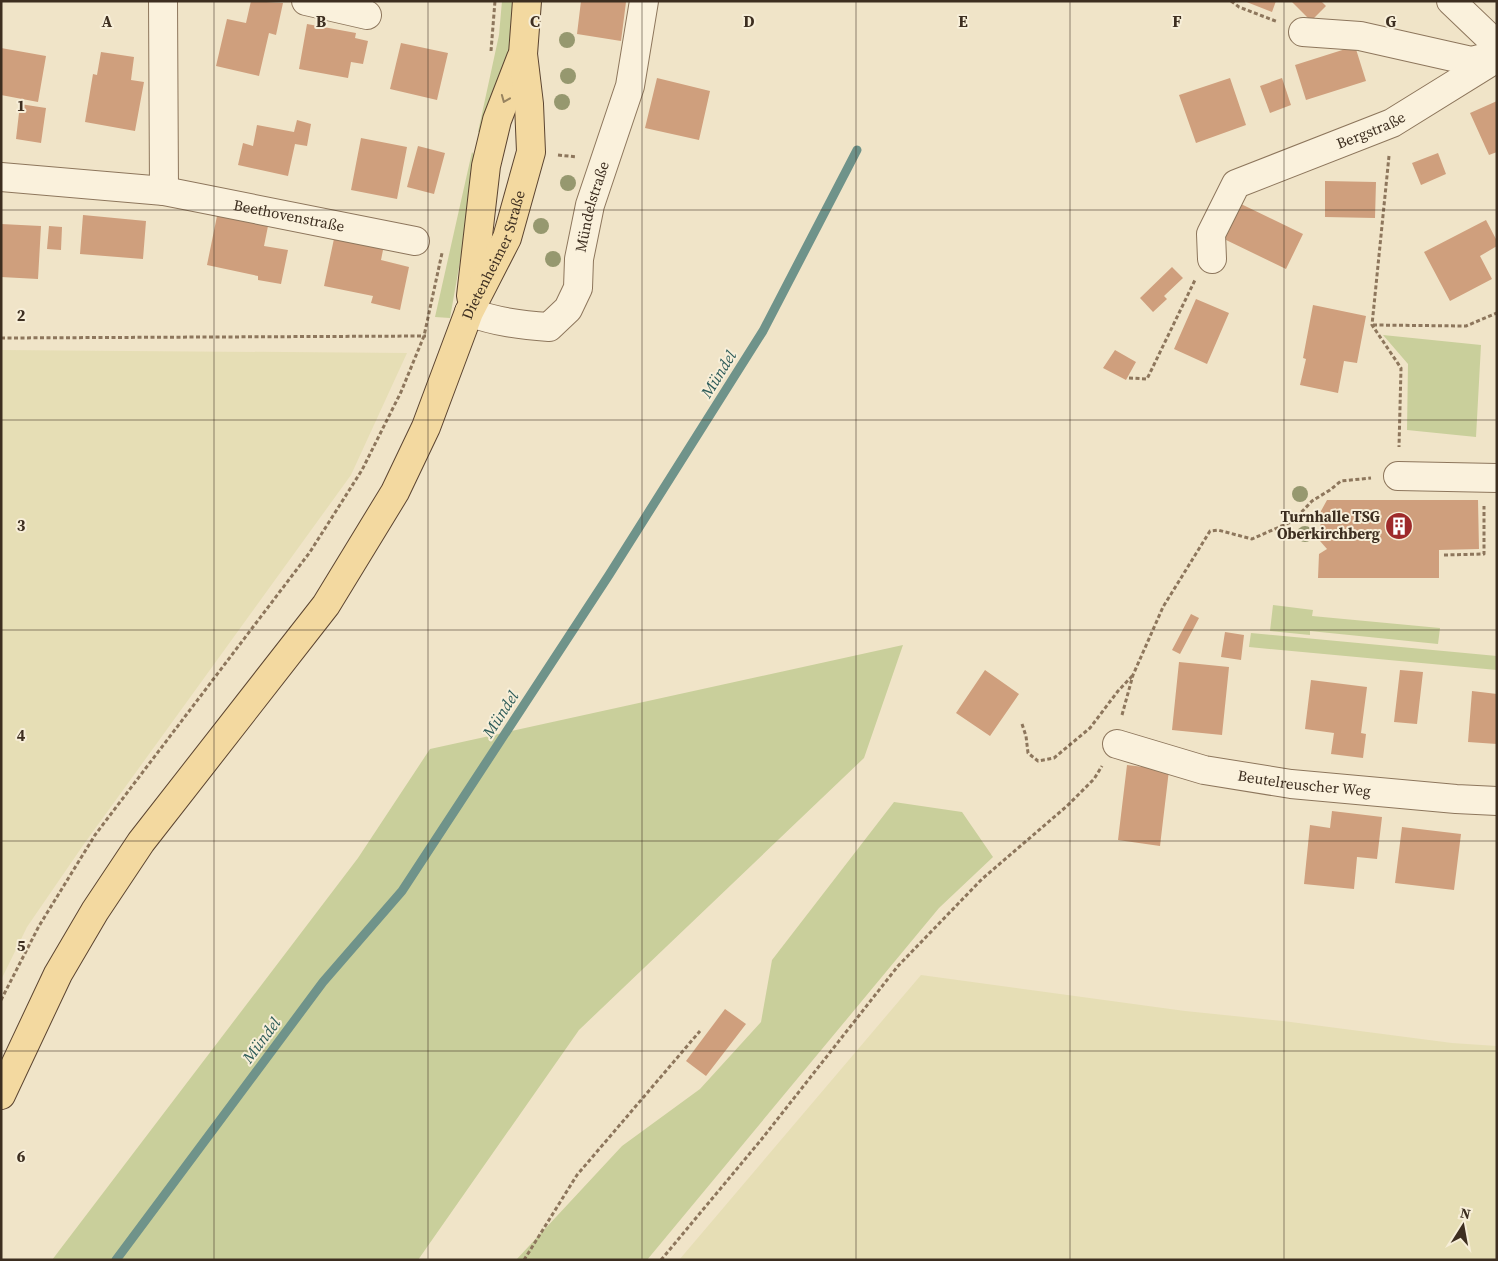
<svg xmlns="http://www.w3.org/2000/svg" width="1498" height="1261" font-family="'Source Serif 4',serif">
<rect width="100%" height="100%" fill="#f0e4c8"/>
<path fill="#e6deb5" d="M1,350L407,353L351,475L84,844L27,927L1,980Z
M921,975L1185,1011L1283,1021L1452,1043L1497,1046V1260H679Z"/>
<path fill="#c9cf9b" d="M502,1H514L512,48L486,132H478L499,35Z
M472,152L478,160L450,318L435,317Z
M1383,335L1481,345L1476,437L1407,430L1408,364Z
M1273,605L1313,610L1312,616L1440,628L1438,644L1310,631V635L1270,631Z
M1251,633L1497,656V670L1249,647Z
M903,645L864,758L579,1030L418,1260H52L358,858L430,749Z
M894,802L962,812L993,857L939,908L647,1260H516L622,1146L700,1089L761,1022L772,960Z"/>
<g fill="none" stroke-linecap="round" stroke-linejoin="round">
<path stroke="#6f938a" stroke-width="9" d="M116,1260L323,982L402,891L609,575L763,331L857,150"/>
</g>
<path fill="#cf9f7d" d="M251,1L283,3L276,35L269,33L259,76L216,66L227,19L246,23Z
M581,1L626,2L621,41L577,34Z
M1244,1H1276L1272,12Z
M1291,1H1321L1326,6L1311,21Z
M307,24L356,33L355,38L368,41L363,64L351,62L348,78L299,69Z
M401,43L448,53L437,100L390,89Z
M1355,46L1366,81L1306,100L1295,65Z
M1,48L46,56L38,102L1,95Z
M101,52L134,57L131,80L144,82L135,131L85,122L93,74L97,75Z
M657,78L710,91L699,140L645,128Z
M1230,78L1246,125L1196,143L1179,95Z
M1282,78L1291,105L1270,113L1260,86Z
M1497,101V152L1489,155L1470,113Z
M20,104L46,108L41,143L16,139Z
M297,120L311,124L307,146L295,144L288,176L238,165L243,143L253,146L257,125L294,132Z
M361,138L407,147L397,199L351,190Z
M418,146L445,153L434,194L407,187Z
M1438,153L1446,174L1421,185L1412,163Z
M1325,181L1376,182L1375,218L1325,217Z
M1241,204L1303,234L1286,269L1224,239Z
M83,215L146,221L143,259L80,254Z
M217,216L268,226L264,246L288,250L281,284L258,280V276L207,265Z
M1486,220L1497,241V246L1480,256L1492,279L1450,301L1424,252Z
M1,224L41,226L38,279L1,277Z
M49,226L62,227L61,250L47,249Z
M335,234L384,245L381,260L409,267L400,310L371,303L373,296L324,286Z
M1172,267L1183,278L1164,296L1167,299L1153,312L1140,298Z
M1196,299L1229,313L1207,364L1174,349Z
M1313,305L1366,316L1357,363L1344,361L1338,393L1300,385L1306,359L1303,358Z
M1115,350L1136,362L1126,380L1103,368Z
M1327,500H1478L1479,549L1439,550V578H1318L1319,554L1327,549L1320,541L1321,511Z
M1191,614L1199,618L1180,654L1172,650Z
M1225,632L1244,635L1241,660L1221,657Z
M1179,662L1229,667L1222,735L1172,730Z
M985,670L1019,694L990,736L956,713Z
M1400,670L1423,672L1417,724L1394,722Z
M1311,680L1367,687L1361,733L1366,734L1363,758L1331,754L1334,733L1305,729Z
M1472,691L1497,694V744L1468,742Z
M1127,765L1169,770L1160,846L1118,840Z
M1332,811L1382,817L1377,859L1357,857L1354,889L1304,884L1310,825L1330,828Z
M1402,827L1461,834L1454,890L1395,883Z
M725,1009L746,1024L706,1076L686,1061Z"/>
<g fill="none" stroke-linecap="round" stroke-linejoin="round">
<g stroke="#8d765c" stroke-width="30">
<g id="minor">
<path d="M163,1L164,191"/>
<path d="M306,1L367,15"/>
<path d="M1451,1L1497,45"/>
<path d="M1303,32L1360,36L1471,61L1495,55"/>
<path id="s1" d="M1,177L164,191L415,241"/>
<path id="s2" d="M1212,259L1211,234L1236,184L1392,123L1497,58"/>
<path id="s3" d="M469,312C496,322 521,325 549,327L568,309L578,288L579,259L590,205L630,86L644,1"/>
<path d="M1398,476L1497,478"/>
<path id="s4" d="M1117,744L1204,770L1291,784L1456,799L1497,801"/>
</g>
</g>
<g stroke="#5b4430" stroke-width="30">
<g id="major">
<path d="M471,296L486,166L497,120L521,58"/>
<path id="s5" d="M1,1095L58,974L95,911L141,842L326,605L395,492L426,427L469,312L507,238L531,152L529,104L523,54L527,1"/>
</g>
</g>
<path stroke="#8d765c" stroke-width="3" stroke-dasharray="4 2.5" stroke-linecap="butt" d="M1231,1L1239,7L1278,22
M491,51L495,1
M558,155L577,157
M1389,156L1372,325L1401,368L1399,447
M1373,325L1466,326L1497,313
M1,338L426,336
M1129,378L1147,379L1195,280
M1444,555L1484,554V506
M1122,715L1133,675L1163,607L1210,531L1218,530L1252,539L1293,521L1312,501L1330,490L1341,481L1371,478
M1022,724L1026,736L1028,753L1038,761L1054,758L1090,728L1118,691L1133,675
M1,1000L39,926L95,835L310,552L362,470L401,392L424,336L442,253
M524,1260L577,1175L700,1031
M661,1260L761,1140L898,966L982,879L1067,806L1094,779L1102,766"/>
<use href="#minor" stroke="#faf1dc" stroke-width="28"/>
<use href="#major" stroke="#f3d9a0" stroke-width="28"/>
</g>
<g fill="#96986f">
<circle cx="567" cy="40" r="8"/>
<circle cx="568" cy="76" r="8"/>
<circle cx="562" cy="102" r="8"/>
<circle cx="568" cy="183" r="8"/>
<circle cx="541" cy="226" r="8"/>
<circle cx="553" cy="259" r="8"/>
<circle cx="1300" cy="494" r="8"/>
<circle cx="1305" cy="534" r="8"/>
</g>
<defs><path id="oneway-chevron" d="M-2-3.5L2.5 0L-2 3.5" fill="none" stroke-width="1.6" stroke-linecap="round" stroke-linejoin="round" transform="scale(1.25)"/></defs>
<use stroke="#988460" href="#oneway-chevron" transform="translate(505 99) rotate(112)"/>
<path fill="none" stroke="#3d2e20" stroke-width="1" stroke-opacity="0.55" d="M214,1V1260M428,1V1260M642,1V1260M856,1V1260M1070,1V1260M1284,1V1260M1,210H1497M1,420H1497M1,630H1497M1,841H1497M1,1051H1497"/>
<defs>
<g id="building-disc" transform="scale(1.4375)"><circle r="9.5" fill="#9e2a2b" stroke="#f7eed8"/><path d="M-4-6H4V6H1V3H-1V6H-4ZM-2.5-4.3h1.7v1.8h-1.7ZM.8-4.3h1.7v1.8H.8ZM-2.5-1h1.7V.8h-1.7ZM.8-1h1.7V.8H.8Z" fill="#fff"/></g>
</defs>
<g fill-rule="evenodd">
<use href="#building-disc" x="1399" y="526"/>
</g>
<g text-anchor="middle" stroke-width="4" stroke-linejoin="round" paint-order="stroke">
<g font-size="15" fill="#3d2e20" stroke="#f7eed8">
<text dy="5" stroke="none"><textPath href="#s2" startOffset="226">Bergstraße</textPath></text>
<text dy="5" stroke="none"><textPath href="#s3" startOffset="214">Mündelstraße</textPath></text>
<text dy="5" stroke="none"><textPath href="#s1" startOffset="291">Beethovenstraße</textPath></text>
<text dy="5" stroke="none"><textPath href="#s5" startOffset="980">Dietenheimer Straße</textPath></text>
<text dy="5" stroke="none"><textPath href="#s4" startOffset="192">Beutelreuscher Weg</textPath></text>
</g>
<g font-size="15" font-weight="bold" fill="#3d2e20" stroke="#f7eed8" text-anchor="end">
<text x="1380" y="522">Turnhalle TSG<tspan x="1380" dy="17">Oberkirchberg</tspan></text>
</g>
<g font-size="16" font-style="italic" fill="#2f5d5a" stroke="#f7eed8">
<text transform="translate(718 374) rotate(-58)" y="6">Mündel</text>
<text transform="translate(500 714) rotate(-57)" y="6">Mündel</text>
<text transform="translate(261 1040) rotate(-53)" y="6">Mündel</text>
</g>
</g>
<g font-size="16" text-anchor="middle" font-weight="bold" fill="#3d2e20" stroke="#f7eed8" stroke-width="4" stroke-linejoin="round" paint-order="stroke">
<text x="107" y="27">A</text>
<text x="321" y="27">B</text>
<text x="535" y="27">C</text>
<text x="749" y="27">D</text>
<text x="963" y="27">E</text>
<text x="1177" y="27">F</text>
<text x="1391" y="27">G</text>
<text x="21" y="111">1</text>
<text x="21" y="321">2</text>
<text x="21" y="531">3</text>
<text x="21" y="741">4</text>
<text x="21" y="951">5</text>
<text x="21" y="1162">6</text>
</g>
<rect width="1498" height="1261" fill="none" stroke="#3d2e20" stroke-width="5"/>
<g transform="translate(1463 1226) rotate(11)" stroke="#f7eed8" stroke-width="4" paint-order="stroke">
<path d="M0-4L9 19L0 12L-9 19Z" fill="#3d2e20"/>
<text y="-8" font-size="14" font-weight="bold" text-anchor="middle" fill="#3d2e20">N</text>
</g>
</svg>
